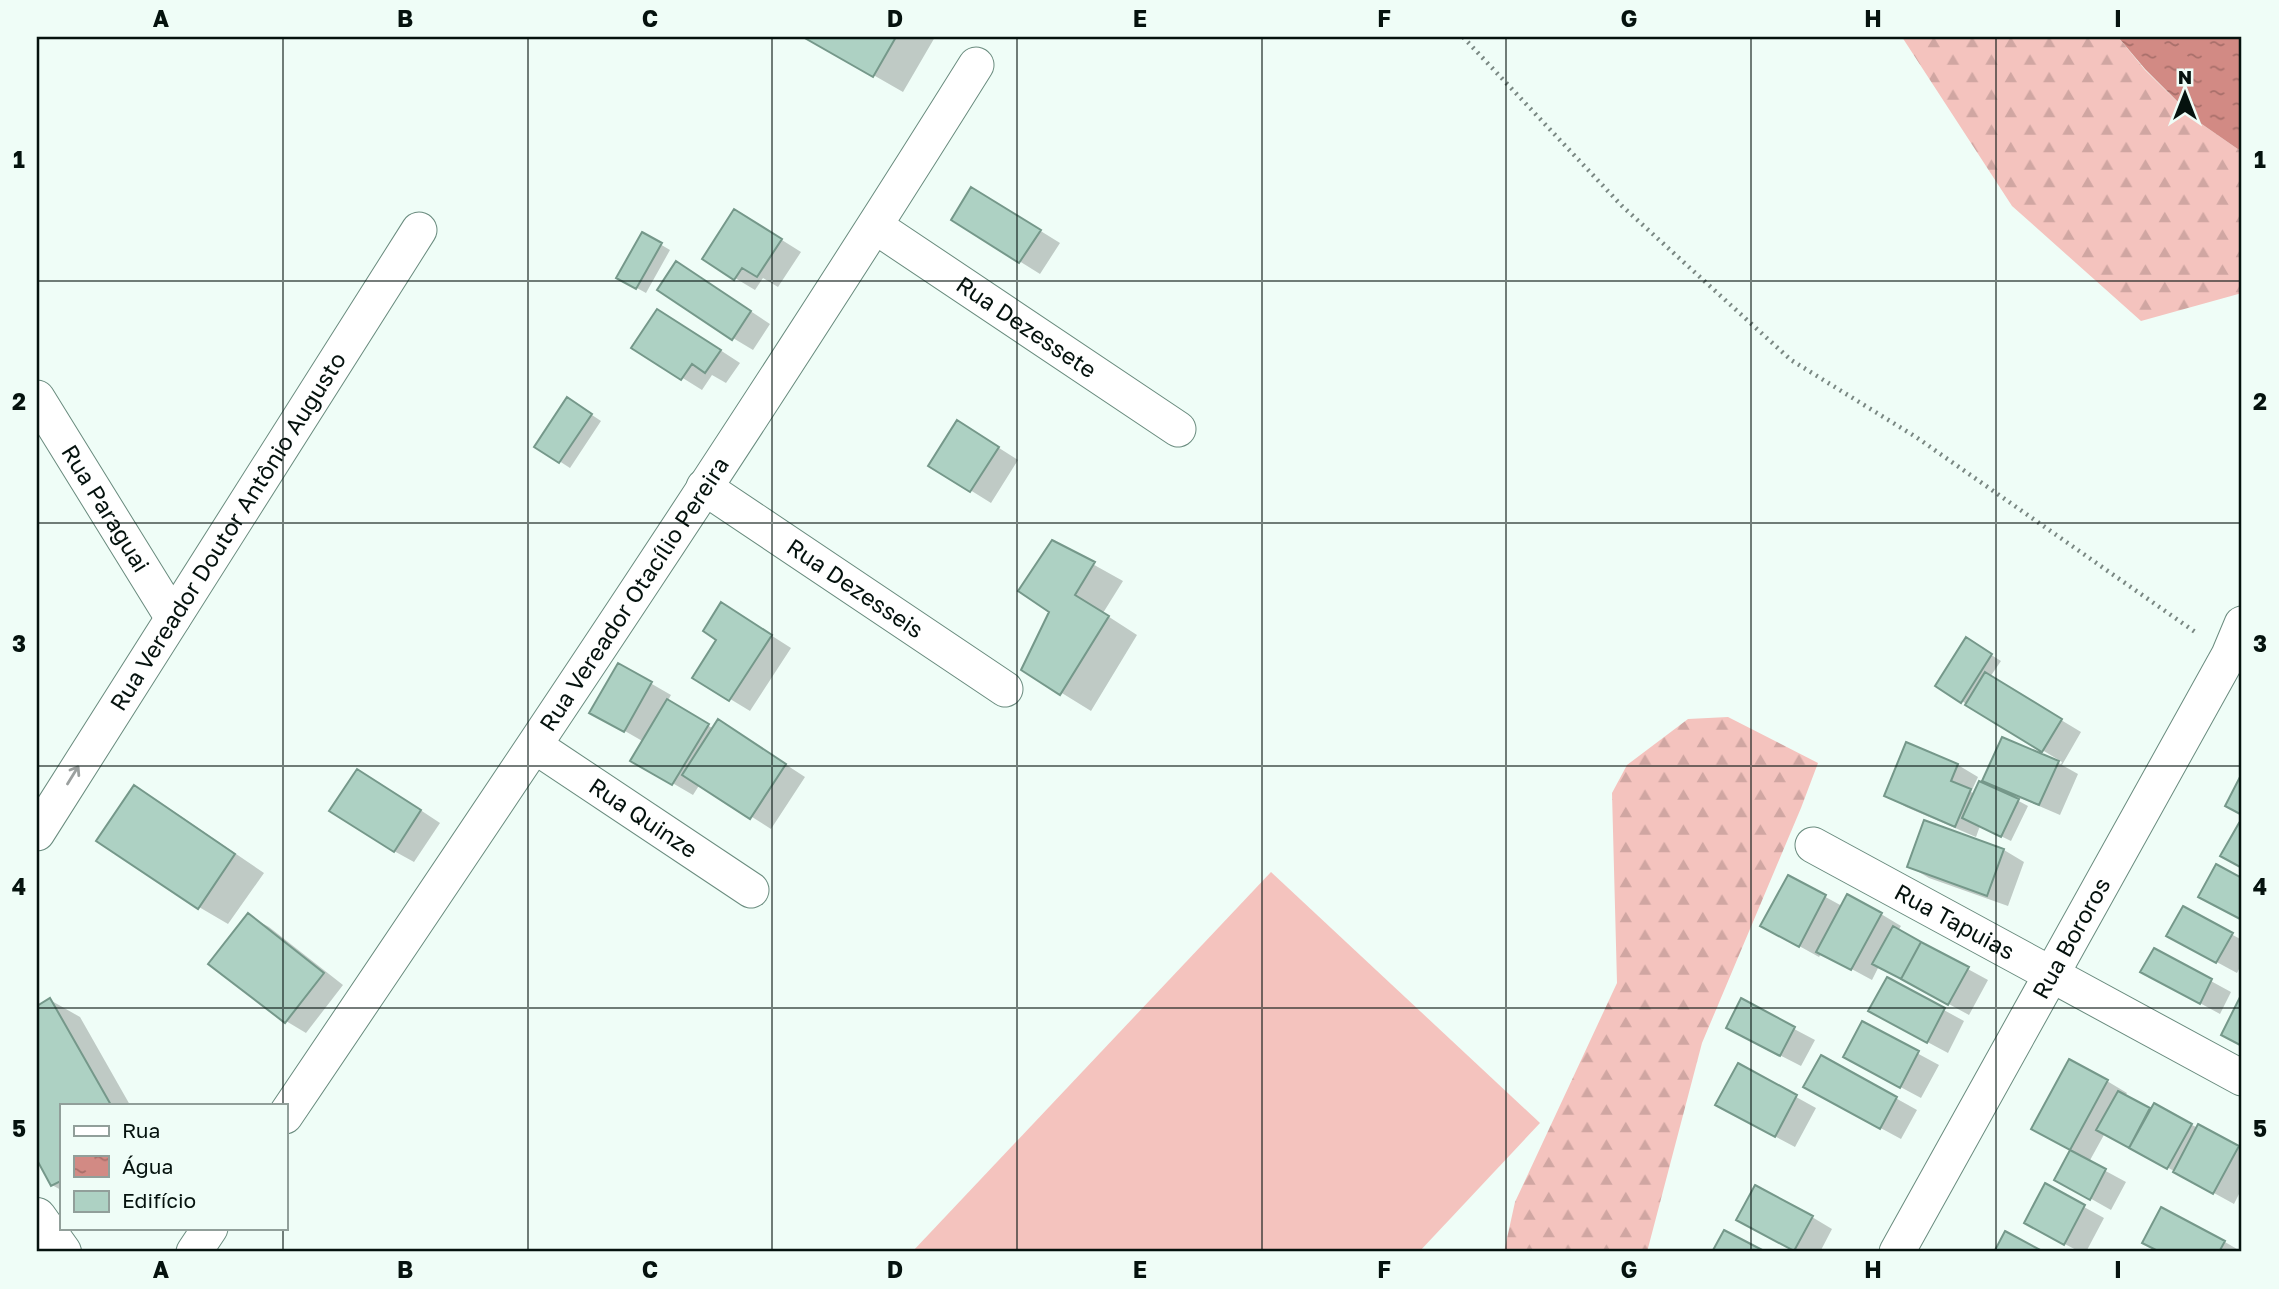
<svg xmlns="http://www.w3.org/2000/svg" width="2279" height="1289" font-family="'Golos Text',sans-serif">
<defs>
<pattern id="forest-firs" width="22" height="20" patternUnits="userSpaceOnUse" patternTransform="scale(1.75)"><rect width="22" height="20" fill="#f4c3be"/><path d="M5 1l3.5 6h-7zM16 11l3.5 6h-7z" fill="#d0a6a2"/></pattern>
<pattern id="water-ripples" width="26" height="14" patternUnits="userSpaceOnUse" patternTransform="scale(1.75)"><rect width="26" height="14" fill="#d28a84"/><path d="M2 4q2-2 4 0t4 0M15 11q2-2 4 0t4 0" fill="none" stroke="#a86f6a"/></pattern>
</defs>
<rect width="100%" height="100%" fill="#effdf7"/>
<path fill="url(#forest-firs)" d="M1902,37H2118L2145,70L2196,120L2242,152V293L2141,321L2012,206Z
M1728,717L1818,763L1801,808L1702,1043L1647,1252H1504L1515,1202L1617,983L1612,793L1627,765L1688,719Z"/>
<path fill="#f4c3be" d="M1271,872L1540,1123L1419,1252H912Z"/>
<path fill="url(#water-ripples)" d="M2118,37H2242V152L2196,120L2145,69Z"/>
<path fill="#0003" d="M807,37H935L903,92Z
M992,201L1060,243L1040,274L953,220Z
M755,223L801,252L778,287L763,278L755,290L735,278Z
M643,234L670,250L646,293L619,278Z
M696,275L770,324L753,350L733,338Z
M677,322L740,363L726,383L712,375L702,390L633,347Z
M577,405L601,421L570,468L536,446Z
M977,434L1018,460L991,503L930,465Z
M1053,542L1123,581L1103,613L1137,635L1091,711L1023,669L1051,612Z
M741,616L791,648L750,711L694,677L719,639Z
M1967,640L2001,661L1990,677L2081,732L2062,765L2078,774L2060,815L2016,796L2015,799L2028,806L2011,841L1980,826L1976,837L1906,807L1886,795L1907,745L1958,765L1978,777L1971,792L1975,794L2005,795L2006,792L1985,780L2003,739L2061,764L2062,762L1937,686Z
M619,665L671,695L667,702L714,729L719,721L805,777L771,829L700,784L693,795L633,760L644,742L592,712Z
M378,782L440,823L414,862L394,851Z
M134,788L164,805L264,873L228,924L199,907Z
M1926,822L2004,850L2024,862L2008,906L1929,878L1909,866Z
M1789,877L1842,906L1881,914L1901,926L1898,931L1988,980L1969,1015L1879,966L1872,980L1822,953L1819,957L1783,937Z
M2183,908L2242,940V963L2237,973L2189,947Z
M249,916L269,927L343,985L306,1033L286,1021Z
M2154,950L2231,992L2220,1014L2163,983Z
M1887,979L1964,1021L1948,1053L1890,1022Z
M50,1000L80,1017L130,1105H61V1190L52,1185L37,1156V1008Z
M1741,1001L1815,1040L1801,1066L1748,1039Z
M1863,1024L1939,1065L1921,1098L1865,1068Z
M1822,1057L1917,1110L1901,1139L1825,1098Z
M1738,1065L1816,1108L1795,1147L1737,1116Z
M2107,1081L2127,1093L2125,1096L2151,1110L2154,1106L2242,1150V1188L2234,1204L2105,1133L2089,1162L2126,1182L2111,1210L2056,1179L2072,1150L2034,1128Z
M2084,1207L2104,1218L2086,1252H2080L2046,1234Z
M2162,1209L2225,1242L2242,1252H2162L2145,1242Z
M1812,1217L1832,1229L1820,1252H1799L1759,1231Z"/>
<path fill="#add1c3" stroke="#75988a" stroke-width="2" d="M803,37H896L873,77Z
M971,187L1041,230L1019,263L951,220Z
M734,209L782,239L757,277L742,268L734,280L702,259Z
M642,232L662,243L636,289L616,278Z
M676,261L751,311L732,340L657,290Z
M657,309L721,350L705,373L692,364L681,380L631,348Z
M567,397L592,414L559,463L534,447Z
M957,420L999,447L970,492L928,466Z
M1052,540L1095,562L1075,595L1109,616L1060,695L1021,670L1049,612L1018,591Z
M721,602L772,635L729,701L692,678L716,640L703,631Z
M1966,637L1992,654L1961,703L1935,686Z
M618,663L652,682L624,732L589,713Z
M1985,672L2062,719L2042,752L1965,705Z
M667,699L709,724L672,785L630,761Z
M718,719L786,764L750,819L682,775Z
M2002,737L2059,761L2039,805L1982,781Z
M1906,742L1958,764L1951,781L1971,789L1955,827L1884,796Z
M357,769L421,810L394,852L329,811Z
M2241,775L2242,776V815L2225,806Z
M1979,781L2019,799L2001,837L1962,818Z
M134,785L235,854L198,909L96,841Z
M1924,820L2004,849L1987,896L1907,867Z
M2239,823L2242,825V868L2220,856Z
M2216,864L2242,878V920L2198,897Z
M1788,875L1826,895L1799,947L1760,926Z
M1847,894L1882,913L1851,970L1816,952Z
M2183,906L2233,933L2216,963L2166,936Z
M248,913L324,973L285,1023L208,964Z
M1893,926L1921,942L1901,979L1872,964Z
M1921,942L1969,967L1948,1005L1901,979Z
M2154,948L2212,979L2200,1004L2140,972Z
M1887,977L1945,1008L1927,1043L1868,1011Z
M2240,997L2242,998V1046L2221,1035Z
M50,998L111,1105H61V1181L51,1186L37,1160V1006Z
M1741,998L1795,1027L1780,1056L1726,1028Z
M1862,1021L1919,1051L1900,1088L1843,1057Z
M1821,1055L1897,1097L1880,1129L1803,1087Z
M2069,1059L2108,1080L2070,1150L2031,1129Z
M1738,1063L1797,1095L1775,1137L1715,1105Z
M2118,1091L2150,1108L2129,1148L2096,1130Z
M2154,1103L2192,1124L2167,1169L2129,1148Z
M2198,1124L2239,1146L2213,1194L2173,1172Z
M2070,1150L2106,1169L2090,1200L2054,1180Z
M2045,1183L2085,1205L2064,1245L2024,1223Z
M1755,1185L1813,1216L1794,1251L1736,1220Z
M2161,1207L2225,1241L2219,1252H2160L2142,1243Z
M1724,1230L1766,1252H1712Z
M2005,1231L2044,1252H1994Z"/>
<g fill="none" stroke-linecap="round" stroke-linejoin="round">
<g stroke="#698b7e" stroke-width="37">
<g id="minor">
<path id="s1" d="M875,226L1178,429"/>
<path id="s2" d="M37,398L173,618"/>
<path id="s3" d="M704,487L1005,689"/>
<path id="s4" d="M535,746L751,890"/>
<path id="s5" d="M37,833L419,230"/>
<path id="s6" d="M1813,845L2242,1078"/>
<path id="s7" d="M285,1116C520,768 754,420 976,65"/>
<path d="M194,1252L210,1228"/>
<path id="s8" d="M1897,1252L2229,655L2242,624"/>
</g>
</g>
<g stroke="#698b7e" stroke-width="40">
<path id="tertiary" d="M37,1217L62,1252"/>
</g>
<path stroke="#7a8883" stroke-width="4.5" stroke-dasharray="2 5" stroke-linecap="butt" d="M1463,37L1622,206L1791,360L1916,437L2198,634"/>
<use href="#minor" stroke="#fff" stroke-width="35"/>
<use href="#tertiary" stroke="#fff" stroke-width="38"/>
</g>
<defs><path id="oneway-shaft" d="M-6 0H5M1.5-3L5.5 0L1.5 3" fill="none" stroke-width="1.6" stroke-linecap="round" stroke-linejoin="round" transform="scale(1.75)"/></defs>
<use stroke="#9ba09f" href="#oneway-shaft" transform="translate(73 775) rotate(-58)"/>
<path fill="none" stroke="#05120e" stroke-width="2" stroke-opacity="0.55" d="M283,37V1105M528,37V1252M772,37V1252M1017,37V1252M1262,37V1252M1506,37V1252M1751,37V1252M1996,37V1252M37,281H2242M37,523H2242M37,766H2242M37,1008H2242M283,1228V1252"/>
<g text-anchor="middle" stroke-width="6" stroke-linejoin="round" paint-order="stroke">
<g font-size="23" fill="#05120e" stroke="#effdf7">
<text dy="8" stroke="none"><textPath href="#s1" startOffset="182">Rua Dezessete</textPath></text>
<text dy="8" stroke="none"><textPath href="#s2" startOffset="130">Rua Paraguai</textPath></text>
<text dy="8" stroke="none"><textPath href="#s5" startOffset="357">Rua Vereador Doutor Antônio Augusto</textPath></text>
<text dy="8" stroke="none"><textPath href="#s3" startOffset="182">Rua Dezesseis</textPath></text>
<text dy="8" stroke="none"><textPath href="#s7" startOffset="628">Rua Vereador Otacílio Pereira</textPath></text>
<text dy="8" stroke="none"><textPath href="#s4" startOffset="130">Rua Quinze</textPath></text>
<text dy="8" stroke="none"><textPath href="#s6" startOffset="161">Rua Tapuias</textPath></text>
<text dy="8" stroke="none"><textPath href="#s8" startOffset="359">Rua Bororos</textPath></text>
</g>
</g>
<rect width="2279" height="1289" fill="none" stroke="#effdf7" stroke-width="77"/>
<rect x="60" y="1104" width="228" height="126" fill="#effdf7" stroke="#919f9a" stroke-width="2"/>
<rect x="74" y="1126" width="35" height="10" fill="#ffffff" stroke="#919f9a" stroke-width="2"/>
<text x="122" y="1138" font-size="21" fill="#05120e">Rua</text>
<rect x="74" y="1156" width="35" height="21" fill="url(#water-ripples)" stroke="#919f9a" stroke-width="2"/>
<text x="122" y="1174" font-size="21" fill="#05120e">Água</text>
<rect x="74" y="1191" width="35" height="21" fill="#add1c3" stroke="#919f9a" stroke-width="2"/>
<text x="122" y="1208" font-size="21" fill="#05120e">Edifício</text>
<g transform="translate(2185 94)" stroke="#effdf7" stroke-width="5" paint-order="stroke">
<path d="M0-5L12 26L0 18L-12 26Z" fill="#05120e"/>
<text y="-10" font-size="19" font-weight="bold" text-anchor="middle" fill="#05120e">N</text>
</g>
<rect x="38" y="38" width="2202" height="1212" fill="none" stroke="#05120e" stroke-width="2.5"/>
<g font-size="23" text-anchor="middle" font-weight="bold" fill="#05120e">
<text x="161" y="27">A</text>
<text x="405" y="27">B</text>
<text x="650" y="27">C</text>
<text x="895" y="27">D</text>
<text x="1140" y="27">E</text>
<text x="1384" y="27">F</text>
<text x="1629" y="27">G</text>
<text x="1873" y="27">H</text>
<text x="2118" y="27">I</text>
<text x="19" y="168">1</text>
<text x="2260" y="168">1</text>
<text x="19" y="410">2</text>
<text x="2260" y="410">2</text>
<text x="19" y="652">3</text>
<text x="2260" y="652">3</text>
<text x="19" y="895">4</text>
<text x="2260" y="895">4</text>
<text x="19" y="1137">5</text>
<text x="2260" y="1137">5</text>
<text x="161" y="1278">A</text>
<text x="405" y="1278">B</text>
<text x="650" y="1278">C</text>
<text x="895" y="1278">D</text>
<text x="1140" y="1278">E</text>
<text x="1384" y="1278">F</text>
<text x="1629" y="1278">G</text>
<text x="1873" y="1278">H</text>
<text x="2118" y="1278">I</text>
</g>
</svg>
